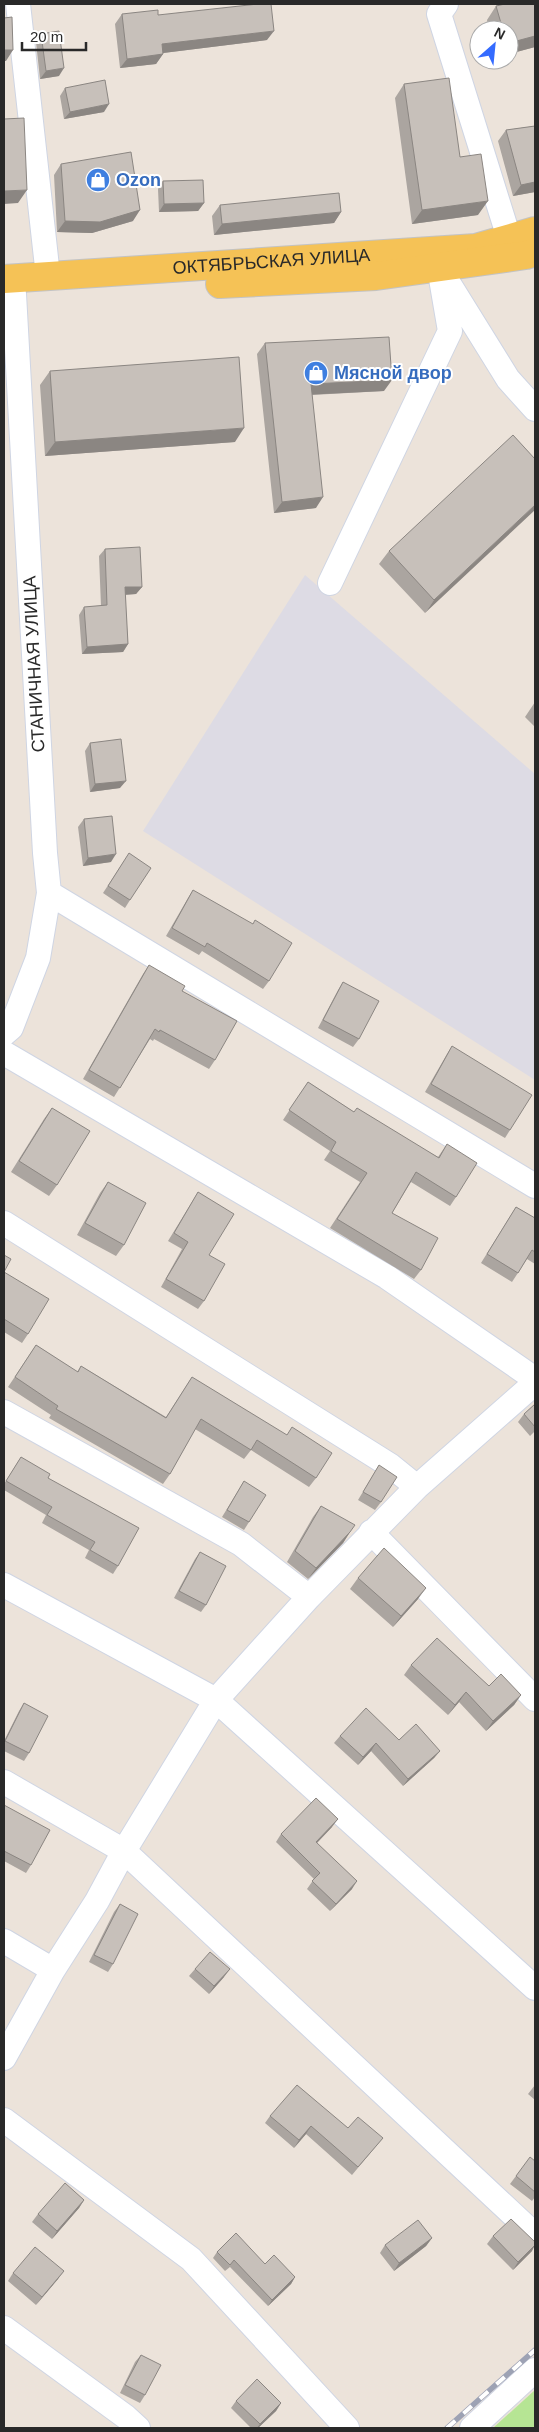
<svg xmlns="http://www.w3.org/2000/svg" width="539" height="2432" font-family="Helvetica,sans-serif">
<rect width="100%" height="100%" fill="#ece3da"/>
<path fill="#dddbe4" d="M305,575L535,774V1080L143,831Z"/>
<path fill="#b6e594" d="M535,2390V2428H493Z"/>
<g fill="none" stroke-linecap="round" stroke-linejoin="round">
<g stroke="#cfd5e3" stroke-width="26">
<path id="minor" d="M18,4L48,276
M446,4L439,14L509,238
M446,279L508,379L535,409
M330,583L450,331L439,267
M49,893L535,1186
M4,1034L11,1028L38,958L49,893L45,853L14,294
M4,1053L387,1277L535,1379
M4,1223L391,1466L417,1487
M4,1412L241,1544L309,1597
M371,1532L535,1699
M4,1585L216,1700L535,1988
M4,1782L124,1851L535,2235
M4,1941L53,1970
M4,2058L53,1970L97,1901L124,1851L216,1700L309,1597L417,1487L535,1383
M4,2120L191,2259L347,2428
M4,2328L126,2417L138,2428
M472,2428L535,2370"/>
</g>
<g stroke="#c3c3c3" stroke-width="30">
<g id="major">
<path id="s1" d="M4,279L476,248L535,231"/>
<path d="M220,284L376,276L526,255L535,252"/>
</g>
</g>
<use href="#minor" stroke="#fff" stroke-width="24"/>
<use href="#major" stroke="#f5c256" stroke-width="28"/>
<g stroke="#9da2b4" stroke-width="5.5">
<path id="rail" d="M447,2428L535,2350"/>
</g>
<use href="#rail" stroke="#fff" stroke-width="4" stroke-dasharray="11" stroke-linecap="butt"/>
</g>
<path fill="#aba5a0" d="M535,4V47L509,54V30H489L487,20L496,6Z
M122,14L158,15L267,40L163,53V54L156,64L120,68L115,24Z
M41,34L59,76L40,79L36,42Z
M404,84L460,157L478,215L412,224L395,98Z
M65,88L104,112L64,119L60,96Z
M535,126V192L513,196L498,141L506,130Z
M61,164L133,221L92,233L57,232L54,175Z
M163,181L204,203L198,211L159,212L158,189Z
M220,205L341,212L334,223L214,235L212,216Z
M265,343L384,391L312,395L316,508L274,513L257,354Z
M50,371L235,442L45,456L40,385Z
M535,459L425,613L379,564L389,551Z
M105,549L142,587L136,594L125,595L128,644L123,652L82,654L79,615L84,607L101,606L99,556Z
M535,702V727L525,717Z
M90,743L120,788L90,792L85,751Z
M84,819L111,862L83,866L78,827Z
M124,861L130,900L125,908L103,893Z
M193,890L269,981L263,989L202,951L199,955L166,936L188,898Z
M149,965L182,991L215,1060L209,1069L154,1039L153,1041L150,1039L114,1097L83,1079L143,974Z
M343,982L359,1039L353,1047L318,1028L338,990Z
M452,1046L510,1130L505,1138L425,1092L447,1054Z
M308,1082L354,1112L438,1157L447,1144L456,1197L450,1206L411,1182L392,1213L421,1270L414,1279L330,1228L360,1182L324,1160L330,1151L283,1120Z
M52,1108L57,1185L49,1196L11,1172L44,1119Z
M108,1182L124,1245L116,1256L77,1235L100,1193Z
M198,1192L209,1255L204,1301L198,1309L161,1287L182,1249L168,1241Z
M516,1207L535,1218V1264L527,1259L512,1282L481,1263Z
M4,1272L28,1334L22,1343L4,1332Z
M36,1345L77,1372L81,1366L166,1417L192,1377L316,1478L309,1487L251,1450L244,1459L195,1429L170,1474L163,1484L49,1418L51,1415L8,1387Z
M535,1404V1431L530,1436L518,1422L524,1414Z
M21,1457L48,1478L118,1566L113,1574L85,1558L89,1550L42,1523L46,1515L4,1490V1484Z
M379,1465L381,1502L375,1510L358,1500Z
M244,1481L249,1522L244,1530L222,1517Z
M321,1506L350,1532L343,1543L308,1579L287,1562L313,1517Z
M200,1552L206,1605L201,1612L174,1598L195,1559Z
M358,1578L418,1599L393,1627L350,1589Z
M411,1665L489,1686L521,1695L514,1705L486,1731L459,1702L448,1715L404,1675Z
M24,1703L29,1753L24,1761L4,1751V1741L19,1711Z
M340,1736L399,1740L440,1751L434,1758L403,1786L371,1751L358,1765L334,1743Z
M4,1805L31,1865L26,1873L4,1861Z
M332,1827L317,1843L352,1889L330,1911L307,1889L314,1879L276,1842L281,1834Z
M120,1904L113,1964L108,1972L89,1962L114,1912Z
M195,1969L224,1977L209,1994L189,1976Z
M535,2085V2100L528,2094Z
M270,2116L348,2128L383,2138L377,2145L352,2175L306,2134L294,2148L265,2123Z
M535,2161V2197L532,2201L510,2184L516,2176Z
M84,2200L79,2208L52,2239L32,2222L38,2214Z
M493,2236L532,2251L513,2270L487,2244Z
M432,2238L426,2246L394,2271L380,2253L385,2245Z
M217,2252L295,2277L291,2284L268,2306L230,2267L225,2271L213,2258Z
M13,2273L58,2279L36,2305L8,2281Z
M141,2355L145,2395L140,2403L120,2393L135,2362Z
M236,2401L281,2403L276,2411L258,2428H251L231,2408Z"/>
<path fill="#8b8682" d="M274,31L267,40L155,54L162,44Z
M535,36V47L509,54V43Z
M4,50H13L6,61H4Z
M163,54L156,64L120,68L127,59Z
M64,68L59,76L40,79L46,71Z
M109,104L104,112L64,119L70,112Z
M535,182V192L513,196L521,185Z
M27,190L18,203L4,204V191Z
M488,201L478,215L412,224L422,210Z
M204,203L198,211L159,212L164,204Z
M140,210L133,221L92,233L57,232L65,221Z
M341,212L334,223L214,235L222,224Z
M392,380L384,391L303,395L311,384Z
M244,428L235,442L45,456L55,442Z
M323,497L316,508L274,513L282,502Z
M535,505V510L425,613L434,600Z
M125,587H142L136,594L119,595Z
M128,644L123,652L82,654L87,647Z
M126,781L120,788L90,792L95,784Z
M116,854L111,862L83,866L88,858Z
M350,1532L343,1543L308,1579L316,1568Z
M426,1588L418,1599L393,1627L401,1616Z
M466,1692L459,1702L448,1715L455,1705Z
M521,1695L514,1705L486,1731L493,1721Z
M376,1743L371,1751L358,1765L363,1757Z
M440,1751L434,1758L403,1786L408,1779Z
M338,1819L332,1827L310,1850L316,1842Z
M357,1881L352,1889L330,1911L336,1904Z
M230,1969L224,1977L209,1994L214,1986Z
M311,2126L306,2134L294,2148L299,2140Z
M84,2200L79,2208L52,2239L57,2231Z
M432,2238L426,2246L394,2271L399,2263Z
M535,2245L532,2251L513,2270L518,2262Z
M64,2271L58,2279L36,2305L42,2297Z
M295,2277L291,2284L268,2306L272,2300Z
M281,2403L276,2411L258,2428H257L260,2424Z"/>
<path fill="#c7c0ba" stroke="#8b8682" d="M258,4H271L274,31L162,44L163,54L127,59L122,14L158,10V15Z
M505,4H535V36L509,43V30H503L496,6Z
M12,17L13,50H4V18Z
M59,31L64,68L46,71L41,34Z
M449,78L460,157L481,154L488,201L422,210L404,84Z
M105,80L109,104L70,112L65,88Z
M24,118L27,190L4,191V119Z
M535,126V182L521,185L506,130Z
M131,152L140,210L100,222L65,221L61,164Z
M203,180L204,203L164,204L163,181Z
M339,193L341,212L222,224L220,205Z
M389,337L392,380L311,384L323,497L282,502L265,343Z
M239,357L244,428L55,442L50,371Z
M513,435L535,459V505L434,600L389,551Z
M140,547L142,587H125L128,644L87,647L84,607L107,605L105,549Z
M121,739L126,781L95,784L90,743Z
M112,816L116,854L88,858L84,819Z
M129,853L151,868L130,900L108,886Z
M193,890L253,924L255,920L292,943L269,981L207,943L205,947L172,928Z
M149,965L185,986L182,991L237,1021L215,1060L160,1030L159,1032L155,1029L120,1088L89,1070Z
M343,982L379,1001L359,1039L323,1020Z
M452,1046L532,1095L510,1130L431,1084Z
M308,1082L354,1112L357,1108L439,1158L447,1144L477,1163L456,1197L416,1172L392,1213L438,1238L421,1270L337,1219L367,1173L331,1151L336,1142L289,1110Z
M52,1108L90,1131L57,1185L19,1161Z
M108,1182L146,1203L124,1245L85,1223Z
M198,1192L234,1214L209,1255L225,1264L204,1301L166,1279L188,1242L174,1233Z
M516,1207L535,1218V1252L532,1250L518,1273L487,1254Z
M4,1255L11,1259L4,1272Z
M4,1272L49,1299L28,1334L4,1319Z
M36,1345L78,1372L81,1366L166,1418L192,1377L287,1435L292,1427L332,1453L316,1478L257,1440L251,1450L201,1419L170,1474L56,1409L58,1406L15,1377Z
M535,1404V1427L524,1414Z
M21,1457L50,1474L48,1478L139,1528L118,1566L90,1550L95,1542L47,1515L52,1507L6,1481Z
M379,1465L397,1477L381,1502L363,1492Z
M244,1481L266,1495L249,1522L227,1510Z
M321,1506L355,1525L350,1532L316,1568L295,1551Z
M384,1548L426,1588L401,1616L358,1578Z
M200,1552L226,1566L206,1605L179,1591Z
M437,1638L489,1686L501,1674L521,1695L493,1721L466,1692L455,1705L411,1665Z
M24,1703L48,1716L29,1753L5,1741Z
M366,1708L399,1740L416,1724L440,1751L408,1779L376,1743L363,1757L340,1736Z
M316,1798L338,1819L316,1842L357,1881L336,1904L312,1881L320,1873L281,1834Z
M4,1805L50,1830L31,1865L4,1851Z
M120,1904L138,1914L113,1964L94,1955Z
M210,1952L230,1969L214,1986L195,1969Z
M297,2085L348,2128L358,2117L383,2138L358,2167L311,2126L299,2140L270,2116Z
M530,2157L535,2161V2192L516,2176Z
M65,2183L84,2200L57,2231L38,2214Z
M511,2219L535,2242V2245L518,2262L493,2236Z
M418,2220L432,2238L399,2263L385,2245Z
M236,2233L265,2264L274,2255L295,2277L272,2300L234,2260L230,2265L217,2252Z
M35,2247L64,2271L42,2297L13,2273Z
M141,2355L161,2365L145,2395L125,2385Z
M257,2379L281,2403L260,2424L236,2401Z"/>
<defs>
<g id="shop-disc" transform="scale(1.25)"><circle r="9.5" fill="#3f7fe0" stroke="#fff"/><path d="M-5-2.5h2.3a2.7 3.5 0 0 1 5.4 0H5L5.5 6h-11ZM-1.5-2.5h3a1.5 2.3 0 0 0-3 0Z" fill="#fff"/></g>
</defs>
<g fill-rule="evenodd">
<use href="#shop-disc" x="98" y="180"/>
<use href="#shop-disc" x="316" y="373"/>
</g>
<g text-anchor="middle" stroke-width="4" stroke-linejoin="round" paint-order="stroke">
<g font-size="18" font-weight="bold" fill="#366cbe" stroke="#fff" text-anchor="start">
<text x="116" y="186">Ozon</text>
<text x="334" y="379">Мясной двор</text>
</g>
<g font-size="18" fill="#292929" stroke="#fff">
<text dy="6" stroke="none"><textPath href="#s1" startOffset="268">ОКТЯБРЬСКАЯ УЛИЦА</textPath></text>
<text transform="translate(34 664) rotate(-93)" y="6">СТАНИЧНАЯ УЛИЦА</text>
</g>
</g>
<rect width="539" height="2432" fill="none" stroke="#292929" stroke-width="10"/>
<g transform="translate(494 45) rotate(27)"><circle r="24" fill="#ffffff" stroke="#a9a9a9"/>
<path d="M0-4L9 19L0 12L-9 19Z" fill="#346bff"/>
<text y="-8" font-size="14" font-weight="bold" text-anchor="middle" fill="#292929">N</text>
</g>
<path d="M22 42v8h64v-8" fill="none" stroke="#292929" stroke-width="2.5"/>
<text x="30" y="42" font-size="15" fill="#292929" stroke="#ffffff" stroke-width="4" paint-order="stroke">20 m</text>
</svg>
